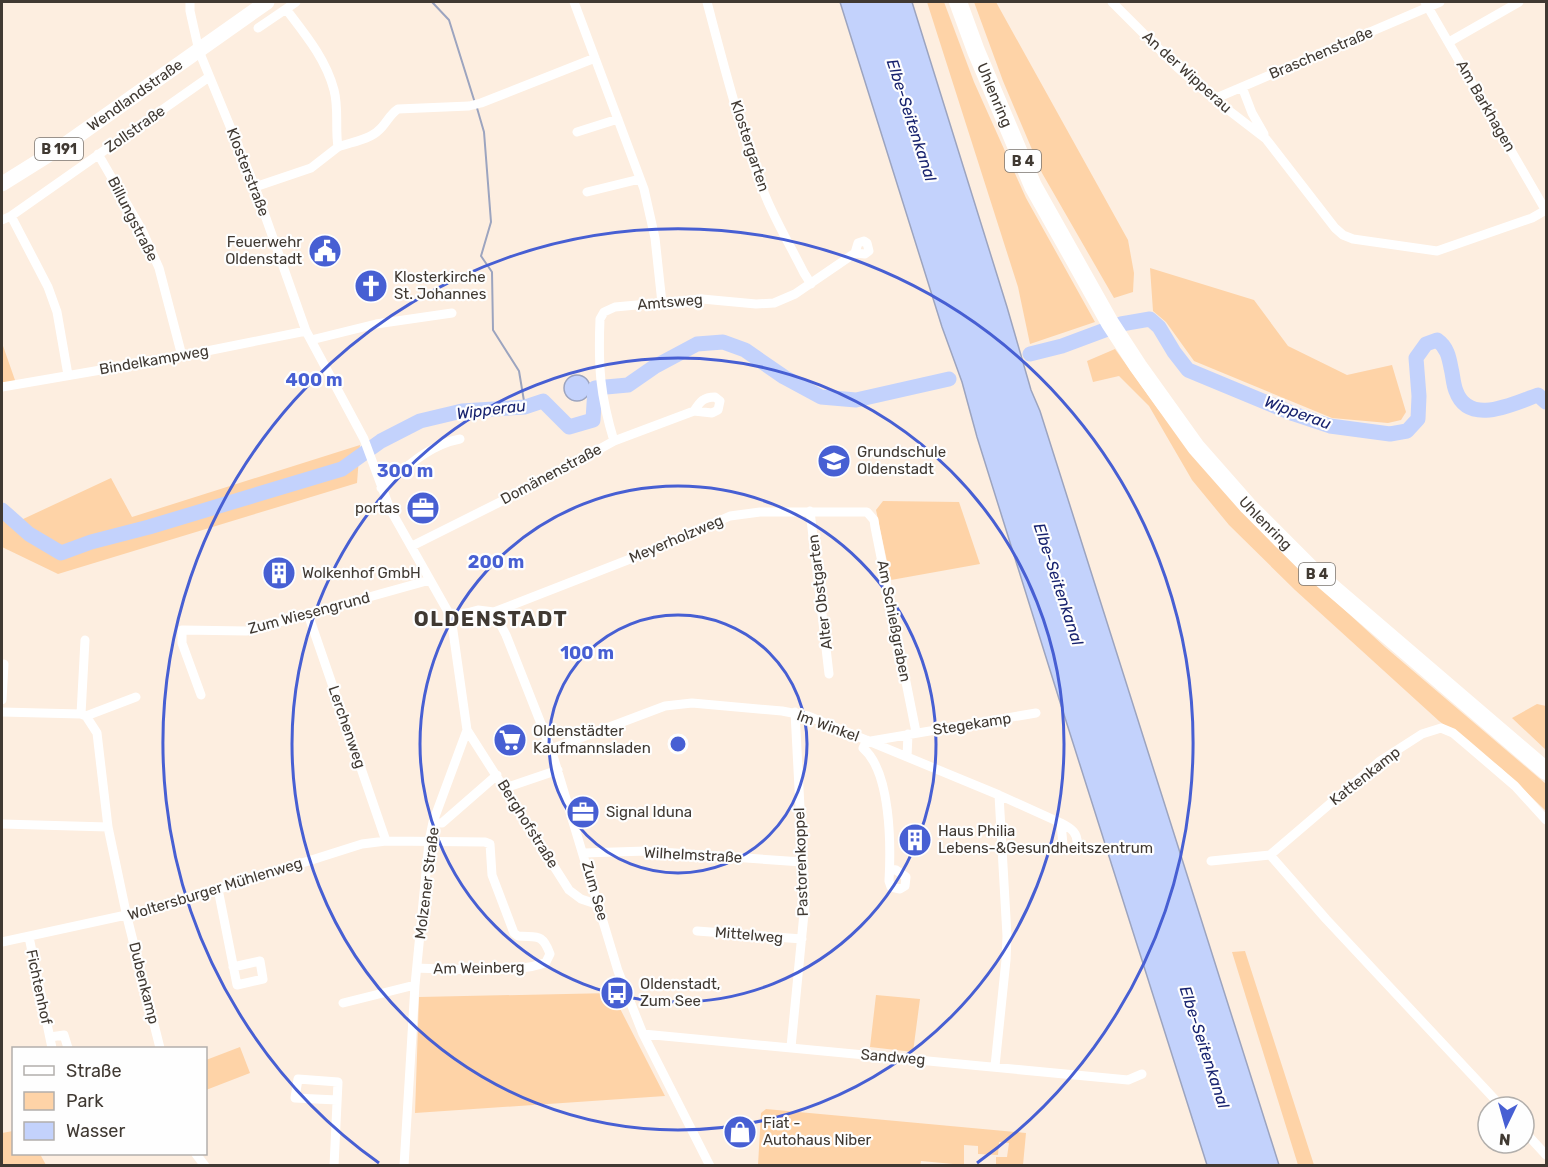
<svg xmlns="http://www.w3.org/2000/svg" width="1548" height="1167" font-family="Rubik,sans-serif">
<rect width="100%" height="100%" fill="#fdeee0"/>
<path fill="#fed3a7" d="M927,2H944L974,82L1026,198L1095,322L1030,344L1018,287Z
M974,2H996L1128,240L1134,273L1133,292L1114,298L1042,173L1003,81Z
M1150,268L1254,300L1288,346L1347,375L1392,365L1406,412L1401,420L1388,423L1332,418L1194,361L1166,322L1153,311Z
M2,343L16,383L2,382Z
M1115,349L1158,409L1237,505L1275,546L1385,647L1546,784V811L1501,768L1439,721L1295,590L1229,525L1192,480L1149,406L1119,376L1093,382L1087,361Z
M360,445L357,483L58,574L2,547V502L21,520L111,478L132,517Z
M883,501L959,502L980,564L891,580L876,510Z
M1537,704L1546,706V750L1512,718Z
M1245,951L1314,1165H1298L1232,952Z
M612,993L665,1096L415,1113L419,997Z
M876,995L920,999L913,1052L870,1047Z
M240,1047L250,1073L206,1090V1060Z
M766,1109L1026,1133L1023,1165H996V1157H1007L1009,1143L999,1142L998,1155L978,1154V1146L964,1145V1165L921,1161L920,1166L758,1165L761,1113Z
M13,1131L14,1154H40L46,1165H2V1133Z"/>
<path fill="#c3d2fc" stroke="#9ca4bf" stroke-width="1.5" d="M840,2H912L1007,307L1031,390L1040,411L1279,1165H1207L1060,702L977,437L962,382L942,327Z
M564 388a13 13 0 1 1 26 0a13 13 0 1 1-26 0Z"/>
<g fill="none" stroke-linecap="round" stroke-linejoin="round">
<path stroke="#9ca4bf" stroke-width="2" d="M432,2L449,20L475,103
M477,108L484,132L491,222L481,256L492,272L493,330L519,371L525,407"/>
<path stroke="#c3d2fc" stroke-width="15" d="M1030,354L1062,346L1121,324L1150,319L1159,327L1174,352L1188,370L1294,414L1330,426L1390,434L1407,431L1418,419L1419,396L1416,358L1426,344L1437,340C1447,347 1449,357 1451,368C1453,375 1453,384 1456,391C1469,427 1514,403 1538,395L1546,402
M2,510L29,534L61,553L91,542L149,527L342,469L381,441L420,421L462,411L525,407L543,401L569,427L593,420L595,388L628,385L654,367L697,344L723,342L745,350L784,377L821,397L856,400L949,379"/>
<path stroke="#fff" stroke-width="9" d="M190,2V11L199,51L255,187L306,331L364,439L390,509L451,617L467,730L433,822L429,842L415,985L404,1166
M574,2L644,189L655,238L662,303
M707,2C724,66 741,133 765,195C776,222 791,247 804,273L811,284
M1112,2L1177,67L1214,99L1266,139L1335,228L1343,235L1353,239L1437,251L1532,218L1546,210
M1425,2L1546,211
M258,28L286,9
M1449,42L1519,2
M1242,87L1252,113L1264,134
M1214,99L1440,2
M577,132L618,119
M338,147C351,142 369,140 379,130C386,124 389,115 398,109L469,106L481,103L595,58
M98,154L142,230L159,268L182,356
M255,187L311,168L338,147C335,128 339,109 334,90C326,59 305,34 286,9L296,2
M587,192L640,179
M11,216L48,287L57,312L68,375
M2,220L11,216L209,77
M311,340L376,324L452,313
M2,387L182,356L306,331
M614,441C600,395 598,367 600,319L604,312L615,307L702,299L756,304L774,303L795,294L855,253L858,243L864,241L867,243L869,251L865,254L855,253
M381,488C406,468 428,445 460,439
M810,511L829,674
M412,546L542,481L614,441L694,411L712,413L718,410L720,401L715,397C703,397 700,402 694,411
M494,612L643,554L730,516L760,512H867L874,520L875,527L916,732
M494,612L506,635L551,749L618,971L643,1034L710,1166
M308,614L386,841
M451,617L478,610L494,612
M201,695L182,643V630L247,631L430,580
M2,700L4,664
M2,712L81,714L86,716L97,733L108,827L127,917L160,1048
M81,714L85,640
M86,716L136,697
M467,730L569,890L581,899L599,905
M867,740L863,748C891,772 891,845 889,881L891,887L900,889L905,886L906,877L896,870L890,869
M871,741L1036,713
M551,749L665,706L692,703L782,711L808,716L999,795L1061,823C1071,828 1079,833 1077,847L1074,850L1065,848L1063,845L1061,823
M907,757L908,734
M505,788L558,770
M433,822L442,823L497,775
M2,824L108,827
M584,853L646,851L802,862
M1270,855L1326,919L1502,1107
M1211,861L1270,855L1380,761L1422,734L1441,728L1453,733L1466,744L1515,786L1546,820
M218,889L237,985L263,979L260,961L233,967
M697,931L802,939
M29,937L52,1048
M2,942L163,907L362,844L386,841L485,842L490,844L492,875L514,933L518,936C536,938 542,932 550,954L546,962C523,974 446,969 417,968
M343,1003L415,985
M643,1034L1128,1080L1142,1074
M50,1037L64,1035L68,1048
M791,1047L805,903L795,712
M995,1066L1006,960L1007,936L999,795
M1524,1131L1546,1155
M196,1154L205,1166
M334,1166L338,1082L298,1079L295,1098L337,1100"/>
<path stroke="#fff" stroke-width="15" id="s1" d="M2,184L66,144L267,2"/>
<path stroke="#fff" stroke-width="18" id="s2" d="M958,2L976,51L1033,186L1110,323L1138,366L1196,447L1248,506L1314,572L1546,771"/>
</g>
<g fill="none" stroke="#475fd3" stroke-width="3">
<circle cx="678" cy="744" r="129"/>
<circle cx="678" cy="744" r="258"/>
<circle cx="678" cy="744" r="386"/>
<path d="M379 1163A515 515 0 1 1 977 1163"/>
</g>
<defs>
<g id="civic-disc" transform="scale(1.725)"><circle r="9.5" fill="#475fd3" stroke="#fefefe"/><path d="M-.6-6.5H3V-4.5H.6V-3L4-1V1h2V6H-6V1h2V-1L-.6-3ZM-1.2 2.5V6h2.4V2.5Z" fill="#fff"/></g>
<g id="church-disc" transform="scale(1.725)"><circle r="9.5" fill="#475fd3" stroke="#fefefe"/><path d="M-1.2-6h2.4v3.5h3.3v2.4h-3.3V6h-2.4V-.1h-3.3v-2.4h3.3Z" fill="#fff"/></g>
<g id="school-disc" transform="scale(1.725)"><circle r="9.5" fill="#475fd3" stroke="#fefefe"/><path d="M0-5L7-2L0 1L-7-2ZM-4 1L0 2.5L4 1V4Q0 6-4 4Z" fill="#fff"/></g>
<g id="office-disc" transform="scale(1.725)"><circle r="9.5" fill="#475fd3" stroke="#fefefe"/><path d="M-6-3h4V-5.5h4V-3h4V5H-6ZM-1-4.5V-3h2v-1.5ZM-6 0V1H6V0Z" fill="#fff"/></g>
<g id="building-disc" transform="scale(1.725)"><circle r="9.5" fill="#475fd3" stroke="#fefefe"/><path d="M-4-6H4V6H1V3H-1V6H-4ZM-2.5-4.3h1.7v1.8h-1.7ZM.8-4.3h1.7v1.8H.8ZM-2.5-1h1.7V.8h-1.7ZM.8-1h1.7V.8H.8Z" fill="#fff"/></g>
<g id="supermarket-disc" transform="scale(1.725)"><circle r="9.5" fill="#475fd3" stroke="#fefefe"/><path d="M-6-5.5h2.5l.6 2H6L4.5 2H-2.5L-4.4-4H-6ZM-1.5 3.2a1.3 1.3 0 1 0 .1 0ZM3 3.2a1.3 1.3 0 1 0 .1 0Z" fill="#fff"/></g>
<g id="bus-disc" transform="scale(1.725)"><circle r="9.5" fill="#475fd3" stroke="#fefefe"/><path d="M-5-6H5V4H4V6H2V4H-2V6H-4V4H-5ZM-3.5-4V0h7V-4ZM-3.5 1.2v1.5H-2V1.2ZM2 1.2v1.5H3.5V1.2Z" fill="#fff"/></g>
<g id="shop-disc" transform="scale(1.725)"><circle r="9.5" fill="#475fd3" stroke="#fefefe"/><path d="M-5-2.5h2.3a2.7 3.5 0 0 1 5.4 0H5L5.5 6h-11ZM-1.5-2.5h3a1.5 2.3 0 0 0-3 0Z" fill="#fff"/></g>
</defs>
<g fill-rule="evenodd">
<use href="#civic-disc" x="325" y="251"/>
<use href="#church-disc" x="371" y="286"/>
<use href="#school-disc" x="834" y="461"/>
<use href="#office-disc" x="423" y="508"/>
<use href="#building-disc" x="279" y="573"/>
<use href="#supermarket-disc" x="510" y="740"/>
<use href="#office-disc" x="583" y="812"/>
<use href="#building-disc" x="915" y="840"/>
<use href="#bus-disc" x="617" y="993"/>
<use href="#shop-disc" x="740" y="1132"/>
</g>
<g text-anchor="middle" stroke-width="4.5" stroke-linejoin="round" paint-order="stroke">
<g fill="#fefefe" stroke="#79746f" stroke-width="1.5">
<rect x="35" y="138" width="48" height="22" rx="4.5"/>
<rect x="1005" y="150" width="36" height="22" rx="4.5"/>
<rect x="1299" y="563" width="36" height="22" rx="4.5"/>
</g>
<g font-size="14" font-weight="bold" fill="#403932">
<text x="59" y="154">B 191</text>
<text x="1023" y="166">B 4</text>
<text x="1317" y="579">B 4</text>
</g>
<g font-size="15" fill="#403932" stroke="#fefefe">
<text transform="translate(1321 53) rotate(-23)" y="5">Braschenstraße</text>
<text transform="translate(1187 72) rotate(42)" y="5">An der Wipperau</text>
<text dy="5" stroke="none"><textPath href="#s1" startOffset="160">Wendlandstraße</textPath></text>
<text dy="5" stroke="none"><textPath href="#s2" startOffset="100">Uhlenring</textPath></text>
<text transform="translate(1486 106) rotate(60)" y="5">Am Barkhagen</text>
<text transform="translate(135 129) rotate(-35)" y="5">Zollstraße</text>
<text transform="translate(750 146) rotate(72)" y="5">Klostergarten</text>
<text transform="translate(248 172) rotate(69)" y="5">Klosterstraße</text>
<text transform="translate(133 219) rotate(63)" y="5">Billungstraße</text>
<text transform="translate(670 302) rotate(-5)" y="5">Amtsweg</text>
<text transform="translate(154 360) rotate(-10)" y="5">Bindelkampweg</text>
<text transform="translate(551 474) rotate(-28)" y="5">Domänenstraße</text>
<text dy="5" stroke="none"><textPath href="#s2" startOffset="610">Uhlenring</textPath></text>
<text transform="translate(676 539) rotate(-23)" y="5">Meyerholzweg</text>
<text transform="translate(820 592) rotate(-97)" y="5">Alter Obstgarten</text>
<text transform="translate(309 613) rotate(-15)" y="5">Zum Wiesengrund</text>
<text transform="translate(894 621) rotate(79)" y="5">Am Schießgraben</text>
<text transform="translate(972 724) rotate(-9)" y="5">Stegekamp</text>
<text transform="translate(828 726) rotate(20)" y="5">Im Winkel</text>
<text transform="translate(347 727) rotate(71)" y="5">Lerchenweg</text>
<text transform="translate(1365 776) rotate(-38)" y="5">Kattenkamp</text>
<text transform="translate(528 824) rotate(58)" y="5">Berghofstraße</text>
<text transform="translate(693 855) rotate(3)" y="5">Wilhelmstraße</text>
<text transform="translate(801 862) rotate(-92)" y="5">Pastorenkoppel</text>
<text transform="translate(427 883) rotate(-83)" y="5">Molzener Straße</text>
<text transform="translate(215 889) rotate(-17)" y="5">Woltersburger Mühlenweg</text>
<text transform="translate(595 891) rotate(74)" y="5">Zum See</text>
<text transform="translate(749 935) rotate(5)" y="5">Mittelweg</text>
<text transform="translate(479 968) rotate(-1)" y="5">Am Weinberg</text>
<text transform="translate(144 983) rotate(76)" y="5">Dubenkamp</text>
<text transform="translate(39 987) rotate(78)" y="5">Fichtenhof</text>
<text transform="translate(893 1057) rotate(5)" y="5">Sandweg</text>
</g>
<g font-size="15" fill="#403932" stroke="#fefefe" text-anchor="start">
<text x="302" y="247" text-anchor="end">Feuerwehr<tspan x="302" dy="17">Oldenstadt</tspan></text>
<text x="394" y="282">Klosterkirche<tspan x="394" dy="17">St. Johannes</tspan></text>
<text x="857" y="457">Grundschule<tspan x="857" dy="17">Oldenstadt</tspan></text>
<text x="400" y="513" text-anchor="end">portas</text>
<text x="302" y="578">Wolkenhof GmbH</text>
<text x="533" y="736">Oldenstädter<tspan x="533" dy="17">Kaufmannsladen</tspan></text>
<text x="606" y="817">Signal Iduna</text>
<text x="938" y="836">Haus Philia<tspan x="938" dy="17">Lebens-&amp;Gesundheitszentrum</tspan></text>
<text x="640" y="989">Oldenstadt,<tspan x="640" dy="17">Zum See</tspan></text>
<text x="763" y="1128">Fiat -<tspan x="763" dy="17">Autohaus Niber</tspan></text>
</g>
<g font-size="16" font-style="italic" fill="#18236f" stroke="#fefefe">
<text transform="translate(912 120) rotate(72)" y="6">Elbe-Seitenkanal</text>
<text transform="translate(491 409) rotate(-7)" y="6">Wipperau</text>
<text transform="translate(1298 412) rotate(20)" y="6">Wipperau</text>
<text transform="translate(1059 584) rotate(72)" y="6">Elbe-Seitenkanal</text>
<text transform="translate(1205 1047) rotate(72)" y="6">Elbe-Seitenkanal</text>
</g>
<g font-size="21" font-weight="bold" letter-spacing="1.5" fill="#403932" stroke="#fefefe">
<text x="491" y="626">OLDENSTADT</text>
</g>
</g>
<circle cx="678" cy="744" r="9" fill="#475fd3" stroke="#fefefe" stroke-width="3"/>
<g font-size="18" text-anchor="middle" font-weight="bold" fill="#475fd3" stroke="#fefefe" stroke-width="4.5" stroke-linejoin="round" paint-order="stroke">
<text x="314" y="386">400 m</text>
<text x="405" y="477">300 m</text>
<text x="496" y="568">200 m</text>
<text x="587" y="659">100 m</text>
</g>
<rect width="1548" height="1167" fill="none" stroke="#403932" stroke-width="6"/>
<rect x="12" y="1047" width="195" height="108" fill="#fefefe" stroke="#b2afac" stroke-width="1.5"/>
<rect x="24" y="1066" width="30" height="9" fill="#ffffff" stroke="#b2afac" stroke-width="1.5"/>
<text x="66" y="1077" font-size="18" fill="#403932">Straße</text>
<rect x="24" y="1092" width="30" height="18" fill="#fed3a7" stroke="#b2afac" stroke-width="1.5"/>
<text x="66" y="1107" font-size="18" fill="#403932">Park</text>
<rect x="24" y="1122" width="30" height="18" fill="#c3d2fc" stroke="#b2afac" stroke-width="1.5"/>
<text x="66" y="1137" font-size="18" fill="#403932">Wasser</text>
<g transform="translate(1506 1125) rotate(185)"><circle r="28" fill="#fefefe" stroke="#b2afac" stroke-width="1.5"/>
<path d="M0-4.5L10 22L0 15L-10 22Z" fill="#475fd3"/>
<text y="-9" font-size="16" font-weight="bold" text-anchor="middle" fill="#403932">N</text>
</g>
</svg>
